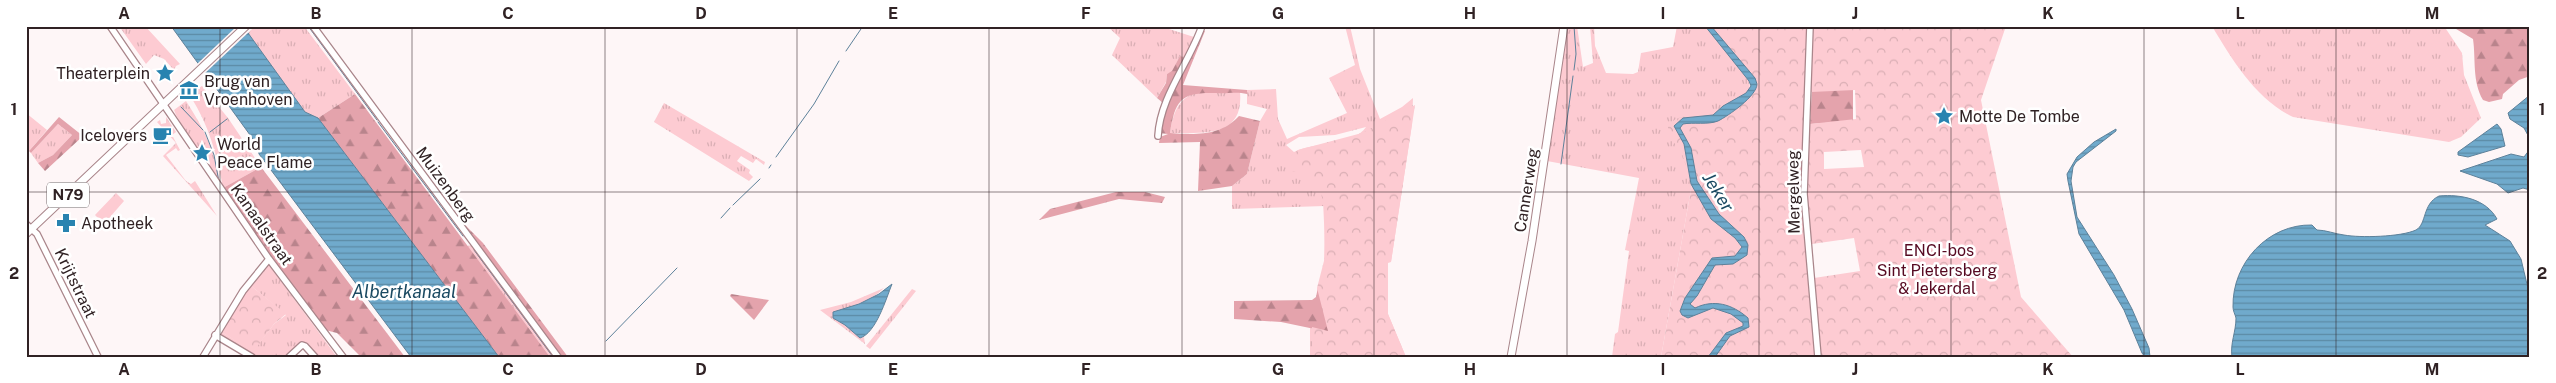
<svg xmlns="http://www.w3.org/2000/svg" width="2556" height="383" font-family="'Public Sans',sans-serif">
<defs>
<pattern id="grass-tufts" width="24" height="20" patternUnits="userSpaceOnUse" patternTransform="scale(1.25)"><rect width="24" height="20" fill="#fdcbd2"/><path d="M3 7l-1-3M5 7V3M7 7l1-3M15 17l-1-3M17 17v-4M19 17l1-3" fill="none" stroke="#d9aeb4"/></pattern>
<pattern id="forest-firs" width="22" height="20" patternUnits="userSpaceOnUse" patternTransform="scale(1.25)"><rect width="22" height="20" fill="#e4a3ac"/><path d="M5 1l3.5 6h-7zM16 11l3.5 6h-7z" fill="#b9848c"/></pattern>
<pattern id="park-crowns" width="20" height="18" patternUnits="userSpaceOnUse" patternTransform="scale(1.25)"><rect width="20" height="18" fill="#fdcbd2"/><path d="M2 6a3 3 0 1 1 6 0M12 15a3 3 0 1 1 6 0" fill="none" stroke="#d9aeb4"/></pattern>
<pattern id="water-rules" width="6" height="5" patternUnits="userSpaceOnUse" patternTransform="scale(1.25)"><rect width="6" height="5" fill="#70aacc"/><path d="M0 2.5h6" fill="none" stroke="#5c8aa5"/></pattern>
</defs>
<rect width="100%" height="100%" fill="#fef6f7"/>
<path fill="url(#grass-tufts)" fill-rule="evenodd" d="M119,26H145L180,64L176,66L174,70L164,59L154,55L146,64Z
M255,26H304L355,94L318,118L305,112L248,33Z
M1107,26H1170L1169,29L1194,37L1185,57L1180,56L1172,72L1167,74L1166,82L1157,98L1112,55L1120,38Z
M1345,26H1350L1360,69L1380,119L1402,107L1413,98L1412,124L1391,262H1387L1388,314L1406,357H1310V328L1328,332L1324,267L1325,206L1232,209V186L1247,174L1260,121L1267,109L1247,104V90L1276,89L1278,119L1287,139L1347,113L1329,78L1355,65ZM1366,127C1354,146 1313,142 1294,152L1286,145L1299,137L1335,135Z
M1567,26H1577L1583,67L1593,63L1590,26H1594L1595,46L1606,73L1633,74L1638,72L1641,53L1673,47L1677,26H1705L1749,81L1750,89L1692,184L1661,357H1612L1615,334L1618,332L1629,251L1625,250L1639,178L1547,161Z
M2212,26H2444L2462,53L2464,75L2481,118L2461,137L2449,142L2293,117C2256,99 2232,60 2212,26Z
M202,86L228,118L261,167L223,188C217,155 209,126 191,97L193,96L191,93Z
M1196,92H1240C1244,138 1204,133 1170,133C1173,114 1177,100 1196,92Z
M186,101C204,129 215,150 220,183L202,157L206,154L203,149L198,152L176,115L174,110Z
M664,103L765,162L764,165L756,159L753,163L741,156L737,161L750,170L749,173L753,177L749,181L654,122Z
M26,113L47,130L29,151L26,149Z
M166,117L176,132L172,135L180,150L178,151L176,148L166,155L186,181L191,184L195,181L217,216L163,156L176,143L157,122L160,120L161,124L166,123Z
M58,124L72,135L53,155L38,163L31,153Z
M116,193L124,201L104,224L95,215Z
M473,245L555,357H550L467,246Z
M266,264L269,265L337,357H319L305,342L285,357H255L220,336V331L253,351L274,324L286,315L250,285Z
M884,288C871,302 850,307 833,313V318L845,325L860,338L864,337L865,344L820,310L851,302Z
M912,289L916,291L870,349L866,346Z"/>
<path fill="url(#forest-firs)" d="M2451,26H2530V76L2519,80L2503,94L2502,99L2489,102L2483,100C2472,81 2476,60 2473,39Z
M1201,30L1205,31L1183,85L1247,90V94C1236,91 1227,94 1216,93C1182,92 1175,99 1170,133C1195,135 1221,136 1239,116L1260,121L1247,174L1232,186L1198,191L1200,142L1159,143L1160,137L1168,134L1158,133L1164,109Z
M1180,56L1185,57L1163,103L1157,98L1166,83L1167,74L1172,71Z
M1812,89L1853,90V121L1810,124Z
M355,94L550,357H499L318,118Z
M59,117L83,136L45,171L38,163L53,155L72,135L58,124L31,153L29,151Z
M261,167L405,357H361L337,333L325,330L305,307L223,188Z
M1116,192H1145L1165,197L1162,203L1119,199L1039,220L1050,209Z
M456,216L483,243L568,357H561Z
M1318,287L1329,332L1281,322L1234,319V301L1312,300L1316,297Z
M731,294L769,300L754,320L730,296Z"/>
<path fill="url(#park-crowns)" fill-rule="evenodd" d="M1705,26H2006L1981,100L2021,297L2073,357H1661L1692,184L1682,154L1668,134V127C1678,110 1696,120 1711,115C1717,114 1718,110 1723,106C1732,98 1745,98 1751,86L1749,80ZM1855,90L1856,119L1810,124L1811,92ZM1861,150L1864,167L1824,169V152ZM1854,238L1860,271L1814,278L1812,244Z
M1415,105L1391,262L1388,263V314L1406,357H1312V327L1328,331L1317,288L1325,257V245L1323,200L1315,178L1305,172H1292L1291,156L1298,150L1362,133Z
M250,285L286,314L274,324L253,352L220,331Z"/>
<path fill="url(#water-rules)" stroke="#5d819a" d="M171,26H243L305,112L318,118L499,357H411L259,154L258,146Z
M1705,26H1711L1755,78L1757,84C1757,96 1728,116 1718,121C1708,125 1693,122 1683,124L1680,128L1691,148L1697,181L1719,214L1744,237L1748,245L1747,255L1733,264L1715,265L1697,296L1690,304L1695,308C1714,299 1732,304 1748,318L1749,327L1730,336L1715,357H1708L1726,333L1743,326V323L1731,314L1713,308L1688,318L1682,315L1680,311L1685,298L1712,258L1735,256L1742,247L1735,238L1711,219L1691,184L1684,144L1674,126L1683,118L1713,115L1723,106L1746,93L1751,86L1749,81Z
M2530,95V139L2524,128L2510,119L2508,113Z
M2497,124L2501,129L2505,146L2468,157L2458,155V152Z
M2116,129V131L2076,162L2073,167L2071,181L2077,217L2114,275L2132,309L2149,348L2150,357H2145L2142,353L2124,310L2079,234L2068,181L2067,174L2077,157L2094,142Z
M2530,149V190L2523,188L2508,193L2497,184L2460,171L2511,154L2524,157Z
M2439,196C2461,194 2486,199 2497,219L2485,225L2510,241L2521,259L2530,297V357H2232C2230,343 2236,332 2236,318C2235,314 2233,311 2233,307C2232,263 2268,224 2312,225L2317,230C2326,230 2335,234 2344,235C2360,238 2401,237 2416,230C2427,224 2422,204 2439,196Z
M892,284C886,299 876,333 860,338L845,325L833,318V312L859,304L879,294Z"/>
<path fill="#fef6f7" d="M237,26H246L250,31L203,75L196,65Z"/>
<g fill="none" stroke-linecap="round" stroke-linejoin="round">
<path stroke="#5d819a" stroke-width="1" d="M308,26L377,120
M1574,26L1576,54L1574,70
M846,51L863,26
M181,107L203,130
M378,122L463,236
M205,132L214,155L219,182
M210,132L227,119
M776,157L814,104L839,61
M1561,164L1573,76
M769,168L771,165
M733,205L760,179
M721,218L730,208
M474,250L553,357
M606,341L677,268"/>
<g stroke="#a9858a" stroke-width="8">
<path id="minor" d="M110,26L269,259L343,357
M313,26L558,357
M1810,26L1804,194L1818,357
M1158,136C1160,97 1189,63 1202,26
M26,224L37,234L98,357
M215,335L252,357
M203,357L243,291L269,259
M289,357L302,345L305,346L315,357"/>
</g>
<g stroke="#a9858a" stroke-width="9">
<path id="major" d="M26,234L246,26
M1511,357L1532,241L1564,26"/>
</g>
<use href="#minor" stroke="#fff" stroke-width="5.5"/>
<use href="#major" stroke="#fff" stroke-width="7"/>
</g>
<path fill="none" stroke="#302224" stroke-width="1" stroke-opacity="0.55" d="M220,26V357M412,26V357M605,26V357M797,26V357M989,26V357M1182,26V357M1374,26V357M1567,26V357M1759,26V357M1951,26V357M2144,26V357M2336,26V357M26,192H2530"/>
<defs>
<g id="sight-bare" transform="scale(1.5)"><path d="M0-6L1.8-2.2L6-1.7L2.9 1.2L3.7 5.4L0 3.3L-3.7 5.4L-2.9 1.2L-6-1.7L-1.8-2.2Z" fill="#2883b0" stroke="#fff" stroke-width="2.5" paint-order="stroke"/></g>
<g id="museum-bare" transform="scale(1.5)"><path d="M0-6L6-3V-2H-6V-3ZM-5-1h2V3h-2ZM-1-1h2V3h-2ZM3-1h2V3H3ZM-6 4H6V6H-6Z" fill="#2883b0" stroke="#fff" stroke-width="2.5" paint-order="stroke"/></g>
<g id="cafe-bare" transform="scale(1.5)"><path d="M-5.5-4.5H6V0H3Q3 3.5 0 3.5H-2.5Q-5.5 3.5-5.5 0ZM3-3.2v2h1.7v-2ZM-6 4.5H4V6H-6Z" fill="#2883b0" stroke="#fff" stroke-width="2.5" paint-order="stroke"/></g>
<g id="pharmacy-bare" transform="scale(1.5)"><path d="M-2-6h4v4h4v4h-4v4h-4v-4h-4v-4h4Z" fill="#2883b0" stroke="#fff" stroke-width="2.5" paint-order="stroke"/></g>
</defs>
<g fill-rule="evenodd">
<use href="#sight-bare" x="165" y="73"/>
<use href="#museum-bare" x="189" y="90"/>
<use href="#sight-bare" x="1944" y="116"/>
<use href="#cafe-bare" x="162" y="135"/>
<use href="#sight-bare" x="202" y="153"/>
<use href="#pharmacy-bare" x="66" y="223"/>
</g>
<g text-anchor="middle" stroke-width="5" stroke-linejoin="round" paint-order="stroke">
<rect fill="#fff" stroke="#6e6466" stroke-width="1" x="47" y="182.5" width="42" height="25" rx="4"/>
<g font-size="15" font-weight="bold" fill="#302224">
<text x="68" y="200">N79</text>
</g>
<g font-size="16" fill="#302224" stroke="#fff" text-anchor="start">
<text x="150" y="79" text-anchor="end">Theaterplein</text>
<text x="204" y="87">Brug van<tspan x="204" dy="18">Vroenhoven</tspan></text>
<text x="1959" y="122">Motte De Tombe</text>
<text x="147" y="141" text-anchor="end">Icelovers</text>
<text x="217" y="150">World<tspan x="217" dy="18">Peace Flame</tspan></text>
<text x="81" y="229">Apotheek</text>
</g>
<g font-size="16" fill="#302224" stroke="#fff">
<text transform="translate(446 184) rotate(54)" y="6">Muizenberg</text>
<text transform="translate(1526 190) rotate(-81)" y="6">Cannerweg</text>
<text transform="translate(1793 192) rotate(-91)" y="6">Mergelweg</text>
<text transform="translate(262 224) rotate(55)" y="6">Kanaalstraat</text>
<text transform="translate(76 283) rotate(64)" y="6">Krijtstraat</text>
</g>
<g font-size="16" fill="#560921" stroke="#fff">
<text x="1939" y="256">ENCI-bos</text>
<text x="1937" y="276">Sint Pietersberg<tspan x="1937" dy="18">&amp; Jekerdal</tspan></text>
</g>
<g font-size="18" font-style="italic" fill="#1b4a62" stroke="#fff">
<text transform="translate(1718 192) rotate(58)" y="6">Jeker</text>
<text x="404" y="298">Albertkanaal</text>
</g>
</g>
<rect width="2556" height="383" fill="none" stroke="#ffffff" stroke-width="55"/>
<rect x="28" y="28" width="2500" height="328" fill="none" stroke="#302224" stroke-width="2"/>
<g font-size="16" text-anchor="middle" font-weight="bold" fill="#302224">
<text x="124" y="19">A</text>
<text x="316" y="19">B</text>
<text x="508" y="19">C</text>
<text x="701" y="19">D</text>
<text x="893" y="19">E</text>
<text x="1086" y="19">F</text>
<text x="1278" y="19">G</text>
<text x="1470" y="19">H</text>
<text x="1663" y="19">I</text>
<text x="1855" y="19">J</text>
<text x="2048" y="19">K</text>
<text x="2240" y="19">L</text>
<text x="2432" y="19">M</text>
<text x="14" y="115">1</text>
<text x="2542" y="115">1</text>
<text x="14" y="279">2</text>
<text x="2542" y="279">2</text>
<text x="124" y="375">A</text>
<text x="316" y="375">B</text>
<text x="508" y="375">C</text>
<text x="701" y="375">D</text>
<text x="893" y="375">E</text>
<text x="1086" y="375">F</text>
<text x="1278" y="375">G</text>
<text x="1470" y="375">H</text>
<text x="1663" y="375">I</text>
<text x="1855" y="375">J</text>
<text x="2048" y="375">K</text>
<text x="2240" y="375">L</text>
<text x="2432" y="375">M</text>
</g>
</svg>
